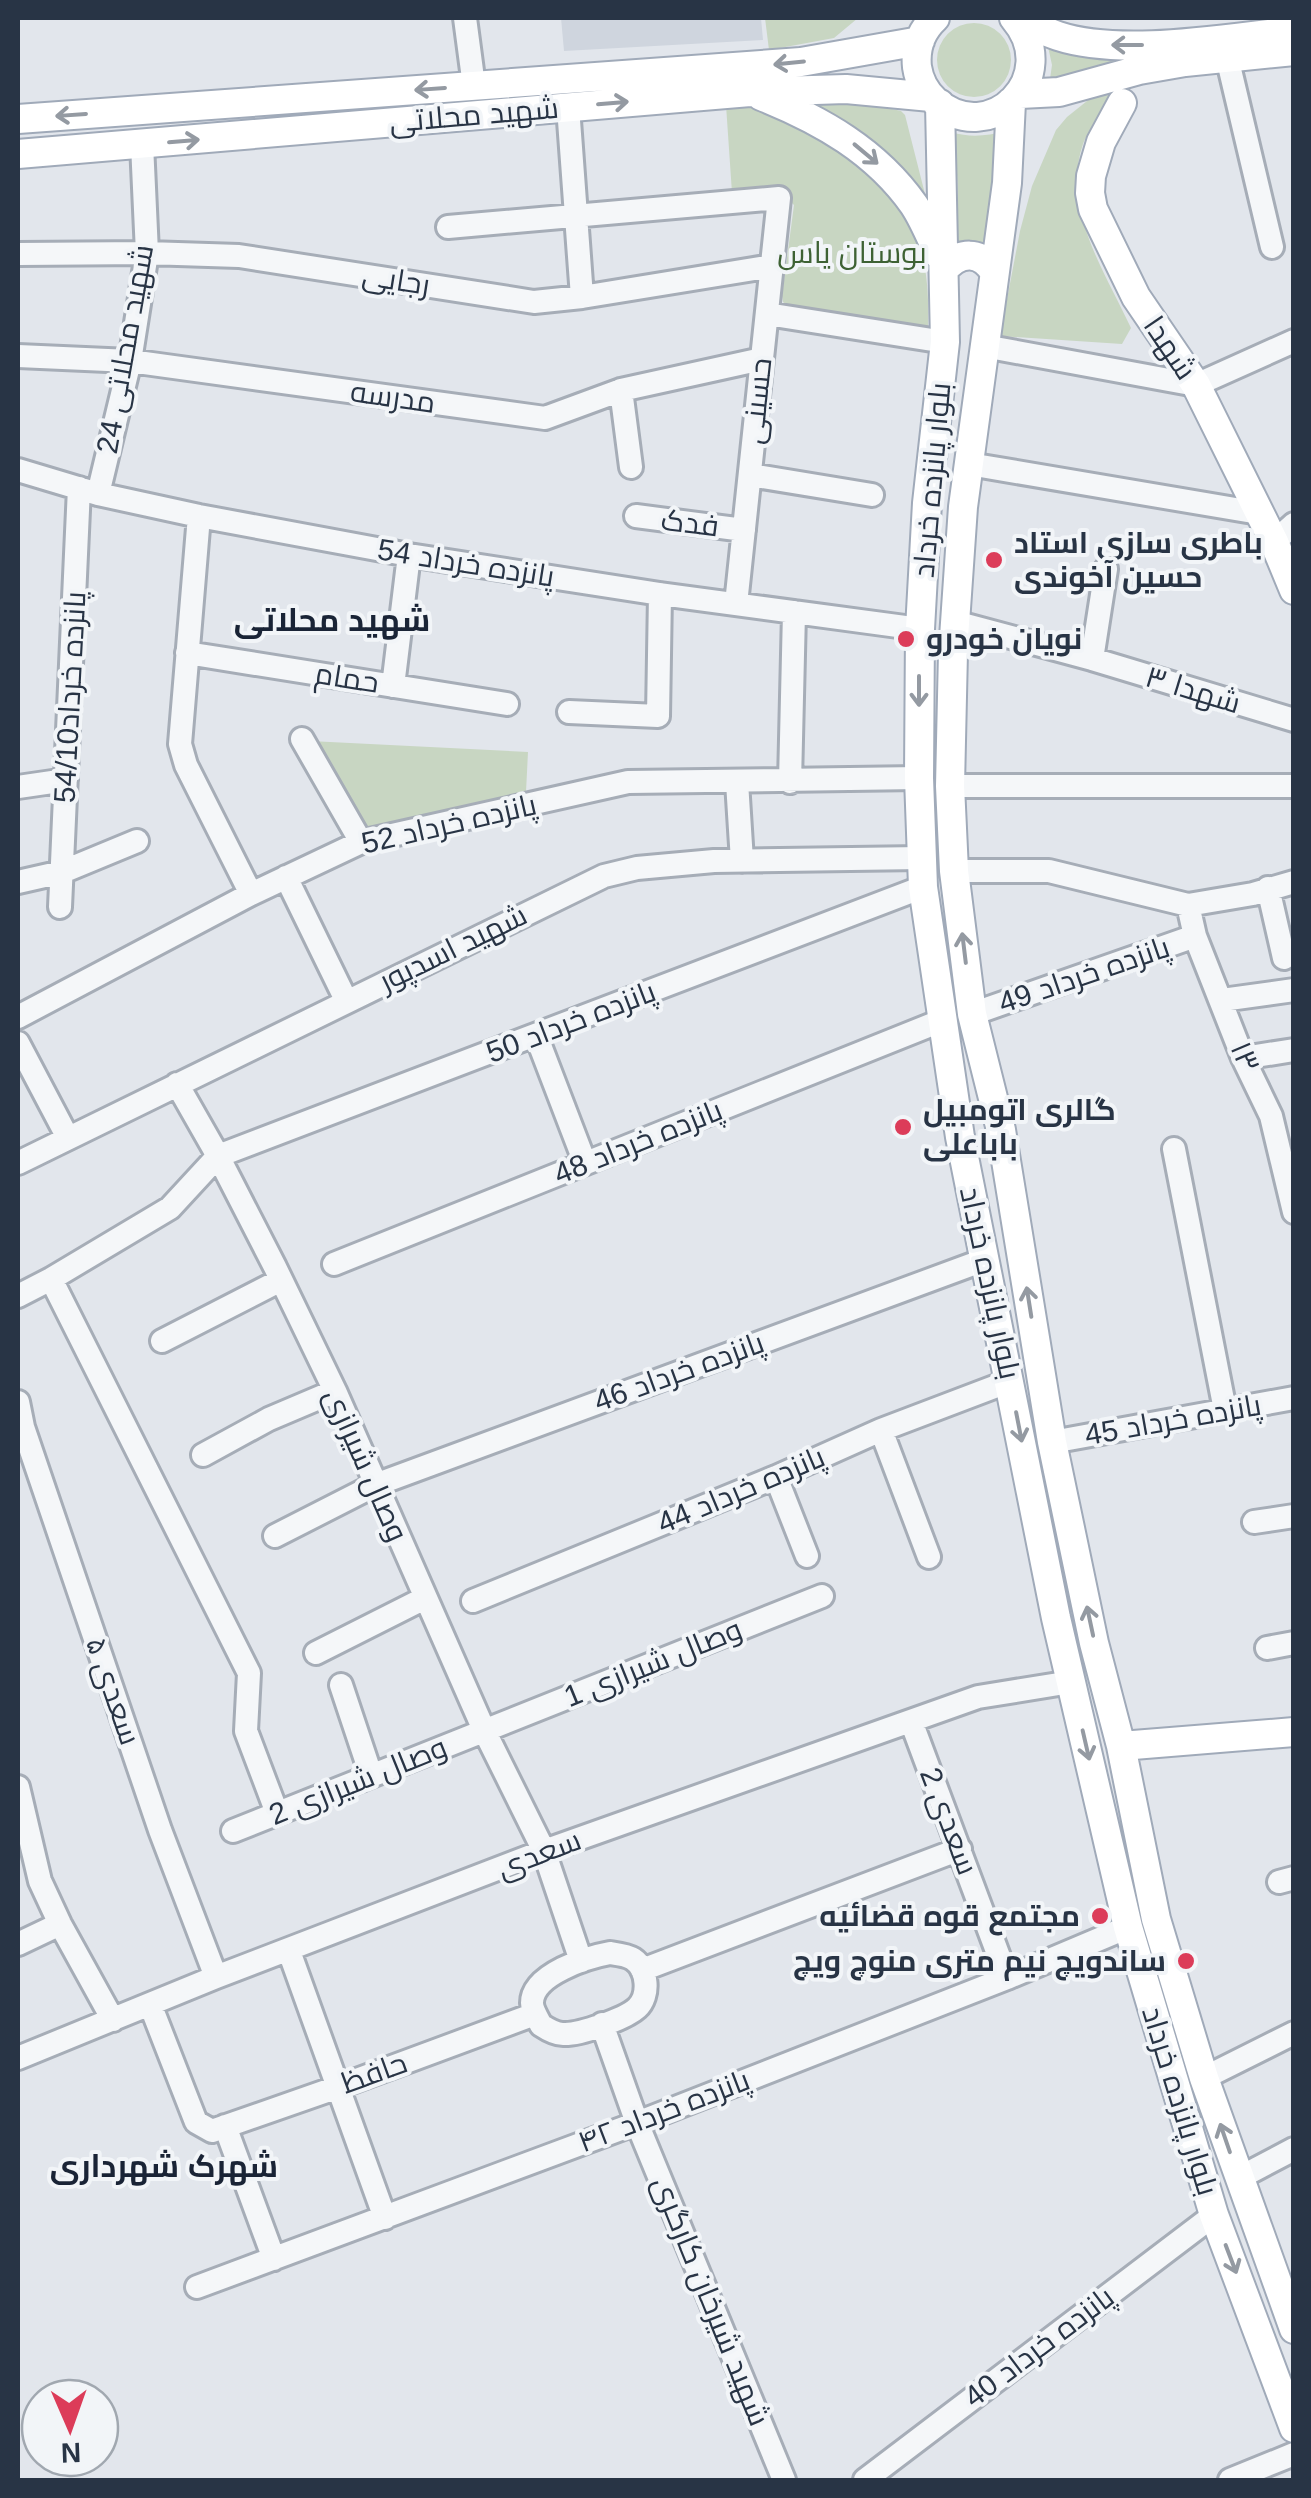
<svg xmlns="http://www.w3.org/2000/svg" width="1311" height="2498" font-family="Helvetica,Cairo,sans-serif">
<rect width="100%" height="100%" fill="#e2e6ec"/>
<path fill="#cfd5de" d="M561,18H761L763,40L564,51Z"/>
<path fill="#c8d6c2" d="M765,18H858L834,38L769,50Z
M937 60a37 37 0 1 1 74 0a37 37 0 1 1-74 0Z
M1047,42L1155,54L1049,86L1052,65Z
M1113,90C1111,111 1090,125 1083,144C1061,208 1105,272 1131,328L1122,344L1000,336L1020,231L1032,186L1056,130L1067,117L1097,93Z
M818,101L861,102L901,111L905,115L927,202L900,166L850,125L819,107Z
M726,105C736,105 748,105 757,108C815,125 887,177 914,231C928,261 929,299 928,331L788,306L783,302L782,296L794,205L777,189L732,193Z
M1006,131L992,255L973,246L956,241C959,205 959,167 951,132C971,138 986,136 1006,131Z
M310,741L528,752L526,792L362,831Z"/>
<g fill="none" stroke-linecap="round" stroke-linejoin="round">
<g stroke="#a6adb7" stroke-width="28">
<path id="minor" d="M465,18L474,86
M1227,57L1272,247
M568,107L582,297
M448,227L779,198L736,604
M18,254L147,253L239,256L534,302L582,297L772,266
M767,314L945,342
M984,346L1196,385L1294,341
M18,356L130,361L545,418L621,390L762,359
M621,390L631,467
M969,464L1259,513
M18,470L98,494L199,516L409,555L660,594L920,629
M750,475L872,495
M98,494L130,361L147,253L142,144
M199,516L180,744L186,765L251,894
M636,516L744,530
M1274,542L1294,524
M955,622L1092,659L1294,720
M187,653L507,704
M1092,659L1106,569
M393,686L409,555
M569,712L658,716L660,594
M302,739L361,842
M737,782L742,861
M790,782L794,612
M950,786H1294
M18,787L66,780
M954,871H1049L1188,905L1253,894L1294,882
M286,877L346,1000
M18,882L62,872L137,841
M1268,888L1284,958
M1188,905L1195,936L1243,1058L1271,1116L1294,1212
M60,907L79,488
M1222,1000L1294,990
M972,1014L1195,936
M18,1017L251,894L361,842L628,782L919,778
M536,1035L585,1163
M18,1043L68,1138
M1243,1058L1294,1050
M177,1084L218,1156L275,1267L335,1391L484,1730L544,1851L581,1961
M1174,1149L1225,1410
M18,1163L604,876L637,868L714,861L922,858
M334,1264L943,1020
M51,1279L249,1673L246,1731L277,1813
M18,1296L51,1279L170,1208L218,1156L923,887
M162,1341L281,1280
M18,1402L23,1427L160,1830L216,1977
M881,1430L929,1557
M1052,1442L1294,1398
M203,1455L269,1419L335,1391
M776,1477L807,1556
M1254,1522L1294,1516
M275,1536L375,1485L984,1260
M473,1601L776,1477L881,1430L1010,1381
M1267,1648L1294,1643
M316,1653L425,1598
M341,1685L371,1775
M911,1721L1007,1978
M18,1787L40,1881L60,1924L113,2020
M233,1831L822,1596
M1279,1882L1294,1878
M18,1944L60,1924
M289,1951L385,2218
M610,1953C617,1954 627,1955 633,1959C648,1969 650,1996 637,2008C625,2019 579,2035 563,2034C555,2034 547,2029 541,2025C538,2019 532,2010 532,2003C532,1974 588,1957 610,1953Z
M642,1970L960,1849
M150,2004L196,2122L212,2131L338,2087L535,2014
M602,2024L637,2123L784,2480
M18,2058L216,1977L544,1851L978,1697L1071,1682
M1204,2078L1294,2033
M225,2126L274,2259
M1239,2178L1294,2149
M197,2287L637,2123L1007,1978L1128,1927
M865,2480L1214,2215
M1230,2480L1294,2454"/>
</g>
<g stroke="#a0aab9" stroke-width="32">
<path id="major" d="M935,18C921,31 915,48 917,67C919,80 925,92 935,101C990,150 1064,76 1014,18
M1014,18C1029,24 1043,31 1058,36C1122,57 1226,38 1294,31
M1020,94L1059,92L1139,70L1185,62L1294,51
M761,96C821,120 876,151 914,205C924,220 931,238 939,255
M1011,102L1007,183L963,507L953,652L950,786L954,871L972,1014L1001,1130L1052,1442L1094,1643L1121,1746L1156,1919L1204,2078L1294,2329
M1122,103L1101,142L1091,176L1090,193L1093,209L1136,297L1196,385L1274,542L1294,590
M940,104L945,342L927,503L920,629L919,778L923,887L960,1137L1056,1618L1128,1927L1214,2215L1294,2428
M18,119L801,62L920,41
M18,154L750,92L846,89L931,97
M944,270C959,251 981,250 994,272
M1121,1746L1294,1732"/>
</g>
<use href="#minor" stroke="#f5f7f9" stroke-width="22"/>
<use href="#major" stroke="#fff" stroke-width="28"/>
</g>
<defs><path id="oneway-shaft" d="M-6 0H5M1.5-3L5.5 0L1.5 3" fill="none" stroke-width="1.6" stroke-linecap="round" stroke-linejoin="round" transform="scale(2.5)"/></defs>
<g stroke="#949aa2">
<use href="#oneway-shaft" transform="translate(1127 45) rotate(-180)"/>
<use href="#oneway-shaft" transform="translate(789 63) rotate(174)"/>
<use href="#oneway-shaft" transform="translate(430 89) rotate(176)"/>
<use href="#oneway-shaft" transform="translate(613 103) rotate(-5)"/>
<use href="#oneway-shaft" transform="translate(71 115) rotate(176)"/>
<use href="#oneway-shaft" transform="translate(184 141) rotate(-5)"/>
<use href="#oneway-shaft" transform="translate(866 154) rotate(40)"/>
<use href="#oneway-shaft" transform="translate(919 691) rotate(90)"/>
<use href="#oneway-shaft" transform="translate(964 948) rotate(-97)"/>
<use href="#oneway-shaft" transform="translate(1029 1302) rotate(-99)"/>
<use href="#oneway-shaft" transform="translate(1019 1427) rotate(79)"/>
<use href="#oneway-shaft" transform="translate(1090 1621) rotate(-102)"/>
<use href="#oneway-shaft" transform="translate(1086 1745) rotate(77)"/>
<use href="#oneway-shaft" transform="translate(1225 2138) rotate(-109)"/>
<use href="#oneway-shaft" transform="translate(1231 2259) rotate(69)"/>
</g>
<g fill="#dc3c59" stroke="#f2f5f8" stroke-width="4">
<circle cx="994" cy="560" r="10"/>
<circle cx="906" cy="639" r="10"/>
<circle cx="903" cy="1127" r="10"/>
<circle cx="1100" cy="1916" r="10"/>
<circle cx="1186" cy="1961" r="10"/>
</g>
<g text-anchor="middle" stroke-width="8" stroke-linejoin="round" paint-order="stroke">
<g font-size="30" fill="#283445" stroke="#f2f5f8">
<text transform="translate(474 115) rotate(-5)" y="10">شهید محلاتی</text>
<text transform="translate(396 280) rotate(9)" y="10">رجایی</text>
<text transform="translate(1170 348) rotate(56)" y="10">شهدا</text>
<text transform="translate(125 349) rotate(-80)" y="10">شهید محلاتی 24</text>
<text transform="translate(393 397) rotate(8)" y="10">مدرسه</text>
<text transform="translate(757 401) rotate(-84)" y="10">حسینی</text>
<text transform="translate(932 480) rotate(-85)" y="10">بلوار پانزده خرداد</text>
<text transform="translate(690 523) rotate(7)" y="10">فدک</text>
<text transform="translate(466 563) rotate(9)" y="10">پانزده خرداد 54</text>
<text transform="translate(347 678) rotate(9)" y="10">حمام</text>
<text transform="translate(1193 690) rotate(17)" y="10">شهدا ۳</text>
<text transform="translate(70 697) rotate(-87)" y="10">پانزده خرداد54/10</text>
<text transform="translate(449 824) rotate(-13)" y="10">پانزده خرداد 52</text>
<text transform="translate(453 948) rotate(-26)" y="10">شهید اسدپور</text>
<text transform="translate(1084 975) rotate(-19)" y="10">پانزده خرداد 49</text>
<text transform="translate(571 1022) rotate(-21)" y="10">پانزده خرداد 50</text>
<text transform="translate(1245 1057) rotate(67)" y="10">۱۳</text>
<text transform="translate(638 1142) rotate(-22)" y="10">پانزده خرداد 48</text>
<text transform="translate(990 1283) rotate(78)" y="10">بلوار پانزده خرداد</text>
<text transform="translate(679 1372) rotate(-20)" y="10">پانزده خرداد 46</text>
<text transform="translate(1173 1420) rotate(-10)" y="10">پانزده خرداد 45</text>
<text transform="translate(366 1465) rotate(66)" y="10">وصال شیرازی</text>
<text transform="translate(741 1490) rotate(-23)" y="10">پانزده خرداد 44</text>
<text transform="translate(653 1663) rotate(-22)" y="10">وصال شیرازی 1</text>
<text transform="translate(113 1691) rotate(71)" y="10">سعدی ۵</text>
<text transform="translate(358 1781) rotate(-22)" y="10">وصال شیرازی 2</text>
<text transform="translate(949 1821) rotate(69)" y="10">سعدی 2</text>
<text transform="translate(539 1854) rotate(-21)" y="10">سعدی</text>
<text transform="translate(374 2073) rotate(-20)" y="10">حافظ</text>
<text transform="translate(1180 2101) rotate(73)" y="10">بلوار پانزده خرداد</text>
<text transform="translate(664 2111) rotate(-21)" y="10">پانزده خرداد ۴۲</text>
<text transform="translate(711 2301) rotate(68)" y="10">شهید شیرخان کارگری</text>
<text transform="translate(1039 2347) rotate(-37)" y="10">پانزده خرداد 40</text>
</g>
<g font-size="30" fill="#3e6234" stroke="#f2f5f8">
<text x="852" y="263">بوستان یاس</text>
</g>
<g font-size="30" font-weight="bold" fill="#283445" stroke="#f2f5f8" text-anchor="start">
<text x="1014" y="553">باطری سازی استاد<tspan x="1014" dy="34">حسین آخوندی</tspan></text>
<text x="926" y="649">نویان خودرو</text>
<text x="923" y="1120">گالری اتومبیل<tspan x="923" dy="34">باباعلی</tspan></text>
<text x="1080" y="1926" text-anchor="end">مجتمع قوه قضائیه</text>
<text x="1166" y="1971" text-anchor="end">ساندویچ نیم متری منوچ ویچ</text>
</g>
<g font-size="32" font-weight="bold" fill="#1a2436" stroke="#f2f5f8">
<text x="332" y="631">شهید محلاتی</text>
<text x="164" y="2177">شهرک شهرداری</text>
</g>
</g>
<rect width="1311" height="2498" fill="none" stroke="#283445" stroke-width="40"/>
<g transform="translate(70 2428) rotate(178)"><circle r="48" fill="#f2f5f8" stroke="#a1a8b0" stroke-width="2.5"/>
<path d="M0-8L18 38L0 25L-18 38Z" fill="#dc3c59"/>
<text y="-15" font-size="28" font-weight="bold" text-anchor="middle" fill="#283445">N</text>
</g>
</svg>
